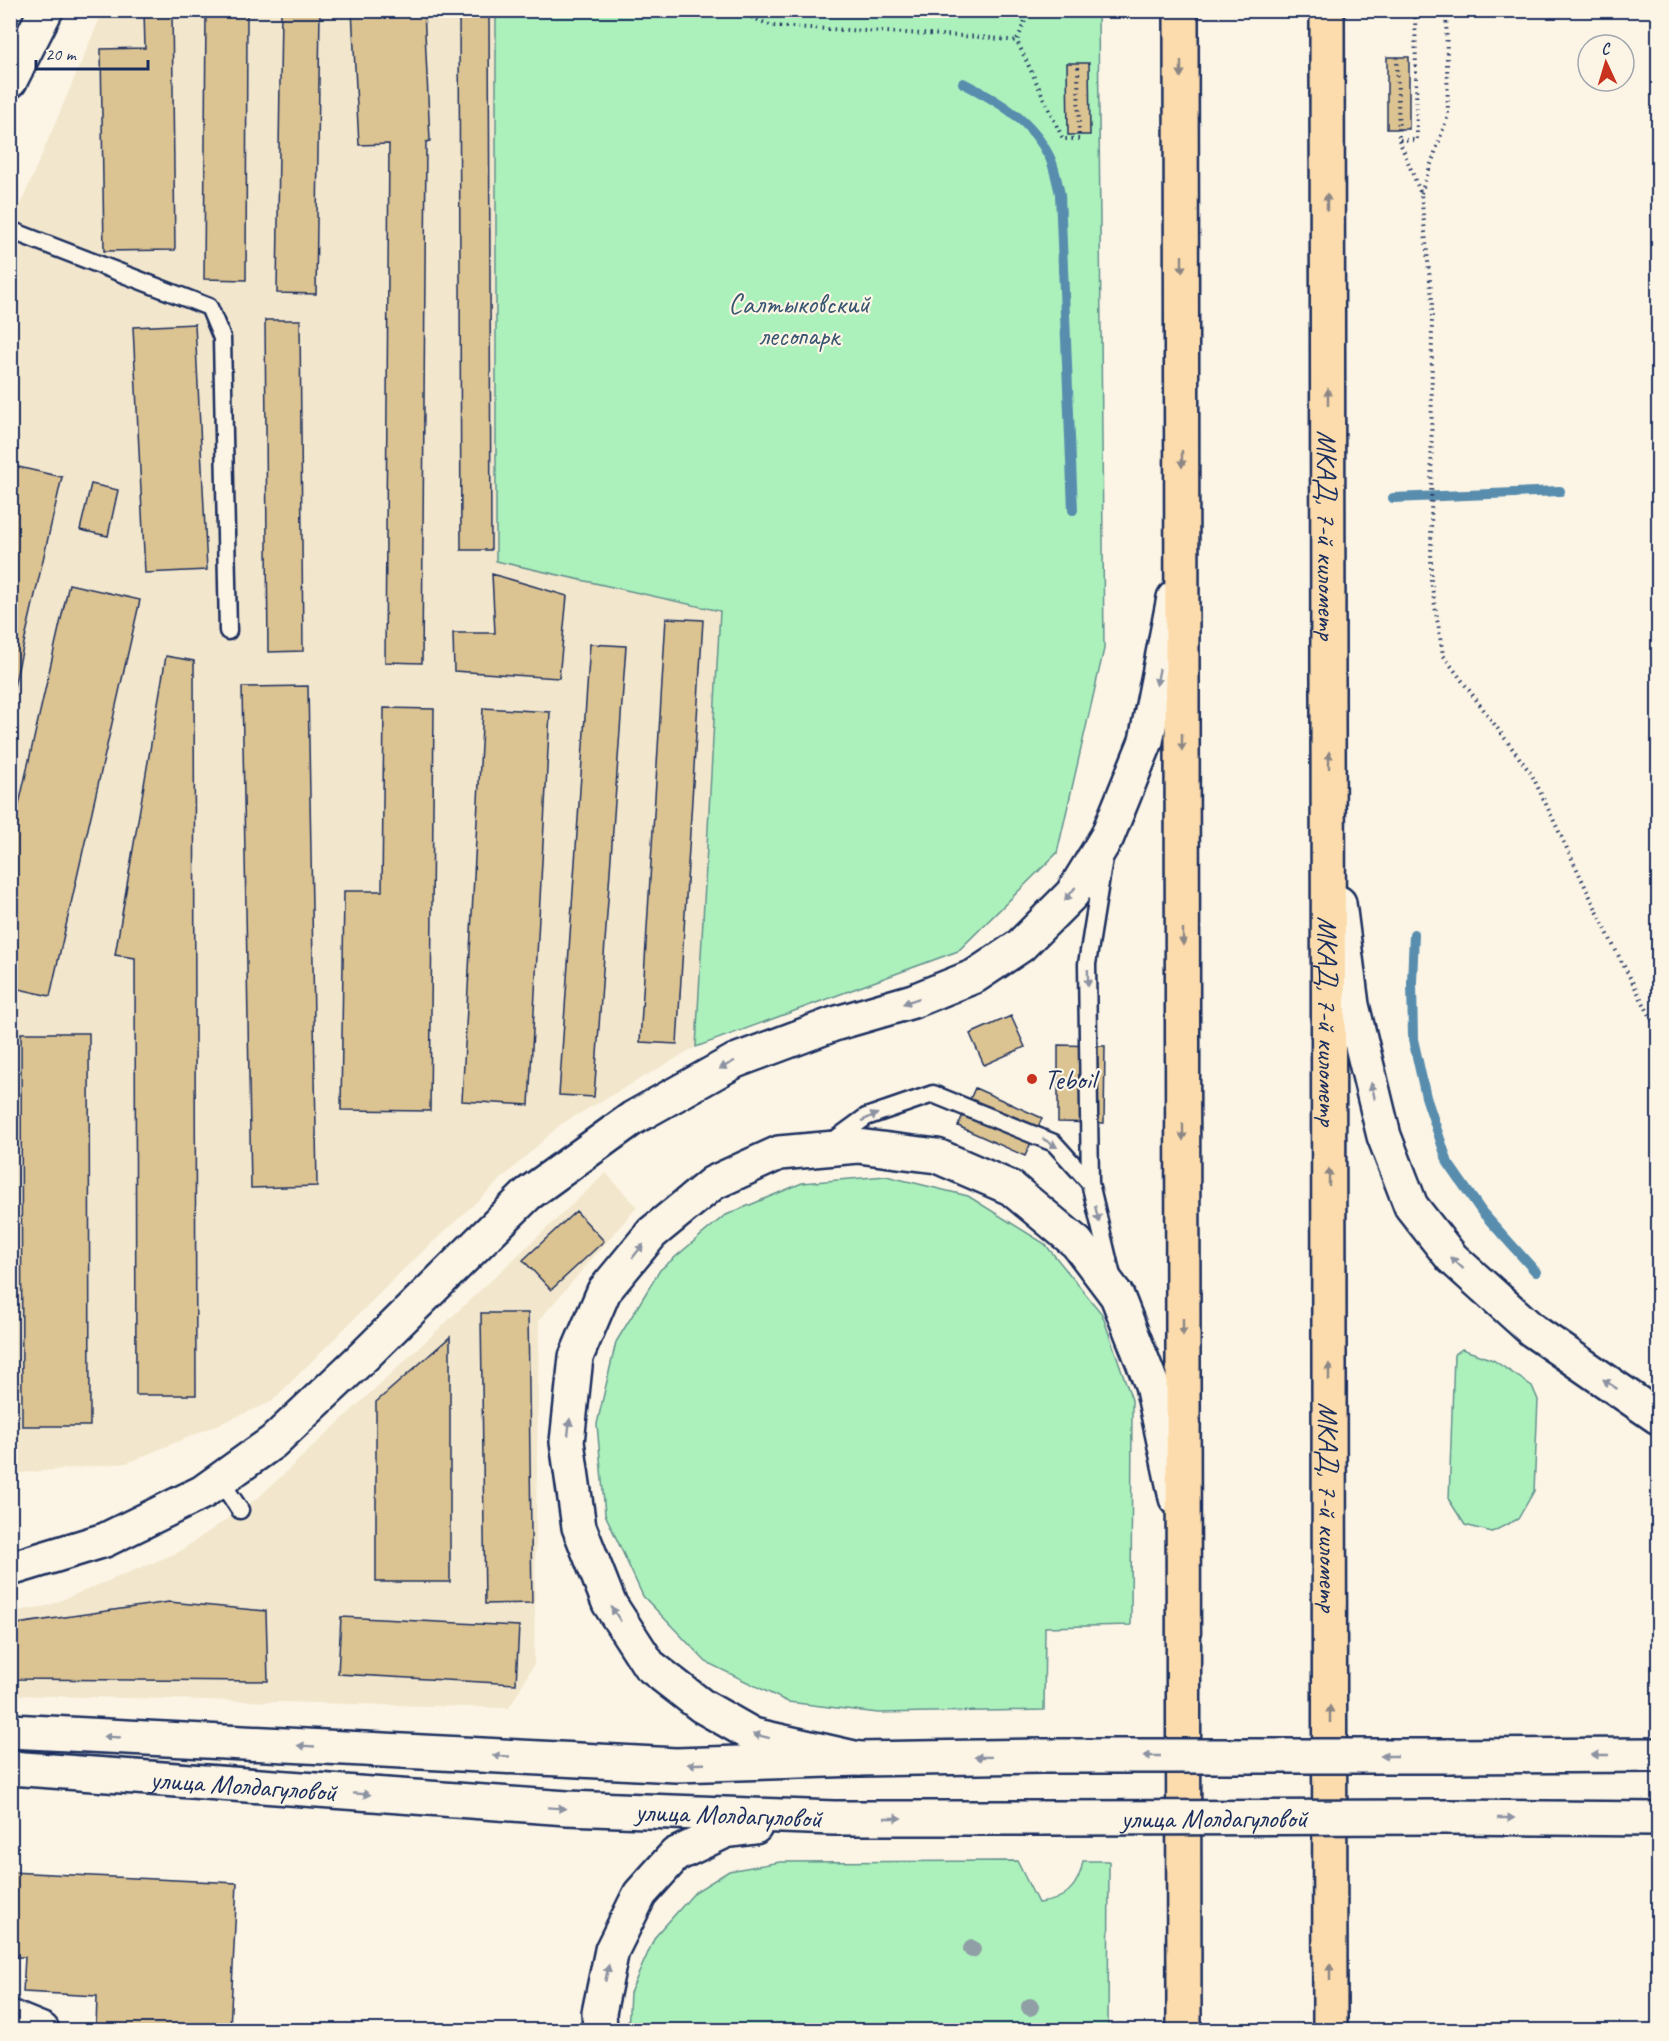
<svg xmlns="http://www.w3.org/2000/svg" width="1669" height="2041" font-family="Caveat,sans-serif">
<rect width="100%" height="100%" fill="#fcf5e5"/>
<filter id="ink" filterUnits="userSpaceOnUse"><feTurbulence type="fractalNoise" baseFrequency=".0167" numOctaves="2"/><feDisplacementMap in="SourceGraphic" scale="12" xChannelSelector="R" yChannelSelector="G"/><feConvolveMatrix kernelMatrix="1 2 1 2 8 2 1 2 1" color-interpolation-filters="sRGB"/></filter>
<g filter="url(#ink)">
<path fill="#f2e6cc" d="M103,11H496V561L720,611L696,1047L561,1124L406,1267L271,1402L127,1463L11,1474V227Z
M606,1173L637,1207L539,1320L534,1664L509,1708L11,1695V1612L47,1606L179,1552L259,1497Z"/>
<path fill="#acf1bc" stroke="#64908d" stroke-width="1.5" d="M496,11H1098L1104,649L1057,853L958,951L696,1047L720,611L496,561Z
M886,1176L968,1196L1045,1244L1102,1314L1132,1400L1131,1625L1045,1627L1044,1710L878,1713L788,1702L706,1662L643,1596L605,1514L597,1424L616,1342L660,1270L724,1216L802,1183Z
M1462,1349L1493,1360L1532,1386L1538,1400L1534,1491L1518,1519L1492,1532L1465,1525L1449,1500L1454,1355Z
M1017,1861L1038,1903C1064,1901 1079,1887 1083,1861H1109L1108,2030H628L630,1993L655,1937L695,1892L729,1871L780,1862Z"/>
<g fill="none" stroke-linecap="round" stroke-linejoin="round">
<path stroke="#598dae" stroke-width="10" d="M963,83C998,101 1032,120 1050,158C1055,169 1057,182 1060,194L1073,510
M1393,498L1560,491
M1414,934L1412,982L1413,1039L1426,1097L1448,1163L1482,1212L1536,1272"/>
</g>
<path fill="#dcc392" stroke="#1b2f5e" stroke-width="1.5" d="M144,10H172L175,250L104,251L101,49L145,48Z
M206,10H247L246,280L204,279Z
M281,10H320L316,294L277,293Z
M352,10H424L430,141L426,142L422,663L385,662L389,144L359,145Z
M459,10H489L491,550H461Z
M1067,10H1089V15H1067Z
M1387,57H1409V129H1387Z
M1067,63H1089L1090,135H1068Z
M265,320H300L303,651L268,652Z
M195,324L207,570L145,573L133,327Z
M10,465L62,477L10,704Z
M91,484L118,490L108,536L80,530Z
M492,574L567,596L559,678L454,671L453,633H495Z
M69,584L140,600L50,996L10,987V844Z
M666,618L703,620L677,1044L640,1042Z
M590,644L626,646L594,1097L559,1095Z
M166,656L194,661L196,1395H136L135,958L115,955Z
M308,686L317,1186L251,1188L242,687Z
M384,708L434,709L430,1111L341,1110L344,891H382Z
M483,708L550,712L529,1105L462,1101Z
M1011,1016L1025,1047L984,1065L970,1034Z
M21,1033H89L90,1426H22Z
M1058,1045L1105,1046L1104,1123L1058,1122Z
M975,1088L1042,1118L1025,1156L958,1126Z
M576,1211L604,1241L551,1290L523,1260Z
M481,1313H528L532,1603L485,1604Z
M450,1337V1582H376V1402Z
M169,1602L266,1611L268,1681L10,1679V1625Z
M341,1617L519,1626L516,1684L338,1674Z
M10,1872L237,1883L230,2030L96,2029L97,1996L23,1992L25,1957H10Z"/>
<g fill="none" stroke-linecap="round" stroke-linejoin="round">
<g stroke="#1b2f5e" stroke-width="21">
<path id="service" d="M10,230L209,307L222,338L228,631
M1104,858L1087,964L1090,1183L1112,1276
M829,1144L866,1117L933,1094L1054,1143L1090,1183
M220,1480L240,1510"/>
</g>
<g stroke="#1b2f5e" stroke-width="38">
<path id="minor" d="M10,81L46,10"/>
</g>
<g stroke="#1b2f5e" stroke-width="38">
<g id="secondary">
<path d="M1339,903L1352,1005L1384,1136L1411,1206L1452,1258L1532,1330L1658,1417"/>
<path d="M10,1569L105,1540L203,1492L273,1442L364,1356L528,1194L633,1118L735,1061L834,1024L913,1001L975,976L1020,946L1072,894L1107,837L1146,741L1174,598"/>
<path d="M10,1731L676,1765L859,1759L1042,1756"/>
<path d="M1447,1756L1658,1755"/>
<path d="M859,1759L753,1735L702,1706L649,1665L609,1603L579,1527L567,1442L576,1357L604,1291L652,1233L713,1183L779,1153L858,1146L937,1156L1011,1188L1077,1243L1117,1296L1152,1385L1176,1498"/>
<path id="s1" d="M10,1768L567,1808L834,1818H1042"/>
<path d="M1447,1817L1658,1819"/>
<path d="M10,2017L42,2030"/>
<path d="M600,2030L599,2013L612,1950L640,1894L675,1855L725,1831L755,1827"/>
</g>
</g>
<g stroke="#1b2f5e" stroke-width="38">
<g id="trunk">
<path d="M1181,10L1184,2030"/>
<path id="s2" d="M1327,10L1330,2030"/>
</g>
</g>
<path stroke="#1b2f5e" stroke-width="4" stroke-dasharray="1.5 4.5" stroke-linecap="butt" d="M735,10L772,26L981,37L1017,41
M1029,10L1017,41L1063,139H1079L1078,63
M1077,10V15
M1397,57L1399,140H1417L1415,10
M1399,140L1421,194L1432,300L1431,581L1443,655L1532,775L1614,947L1658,1031
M1421,193L1448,115L1446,10"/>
<use href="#service" stroke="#fcf5e5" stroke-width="16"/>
<use href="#minor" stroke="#fcf5e5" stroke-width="33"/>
<use href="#secondary" stroke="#fcf5e5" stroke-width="33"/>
<use href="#trunk" stroke="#fcdcac" stroke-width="33"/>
<g stroke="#1b2f5e" stroke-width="38" stroke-linecap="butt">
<g id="secondary-bridge">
<path d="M1042,1756H1447"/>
<path id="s3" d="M1042,1818L1447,1817"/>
</g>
</g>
<use href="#secondary-bridge" stroke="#fcf5e5" stroke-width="33"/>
</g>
<g fill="#909ea5">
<circle cx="972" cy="1949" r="9"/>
<circle cx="1030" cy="2007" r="9"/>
</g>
<defs><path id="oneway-solid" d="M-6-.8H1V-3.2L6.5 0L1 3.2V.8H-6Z" transform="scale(1.5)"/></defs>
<g fill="#8c8685">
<use href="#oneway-solid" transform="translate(1181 69) rotate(90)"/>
<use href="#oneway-solid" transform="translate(1327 202) rotate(-90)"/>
<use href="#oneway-solid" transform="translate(1182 264) rotate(90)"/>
<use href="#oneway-solid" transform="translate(1328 397) rotate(-90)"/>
<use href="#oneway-solid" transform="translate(1182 459) rotate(90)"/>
<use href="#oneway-solid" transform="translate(1182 742) rotate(90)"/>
<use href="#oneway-solid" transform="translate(1329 760) rotate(-90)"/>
<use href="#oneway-solid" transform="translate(1183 937) rotate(90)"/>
<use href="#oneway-solid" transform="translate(1183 1132) rotate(90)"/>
<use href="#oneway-solid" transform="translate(1329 1177) rotate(-90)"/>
<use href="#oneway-solid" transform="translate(1183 1327) rotate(90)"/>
<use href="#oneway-solid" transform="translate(1329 1372) rotate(-90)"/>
<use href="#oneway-solid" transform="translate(1330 1714) rotate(-90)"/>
<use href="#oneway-solid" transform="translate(1330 1972) rotate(-90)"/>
</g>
<g fill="#8c92a2">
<use href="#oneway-solid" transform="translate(1158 677) rotate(101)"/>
<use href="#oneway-solid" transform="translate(1070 894) rotate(128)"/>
<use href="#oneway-solid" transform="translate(1088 978) rotate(89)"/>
<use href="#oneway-solid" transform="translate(911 1001) rotate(161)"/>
<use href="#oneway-solid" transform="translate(727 1065) rotate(152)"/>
<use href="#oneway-solid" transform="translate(1373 1091) rotate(-103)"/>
<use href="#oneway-solid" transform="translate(870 1117) rotate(-25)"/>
<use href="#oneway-solid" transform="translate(1050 1143) rotate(31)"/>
<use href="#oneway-solid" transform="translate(1097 1214) rotate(76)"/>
<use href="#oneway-solid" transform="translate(638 1251) rotate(-51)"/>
<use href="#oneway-solid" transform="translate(1457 1263) rotate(-137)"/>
<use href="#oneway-solid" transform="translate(1610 1384) rotate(-146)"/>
<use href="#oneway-solid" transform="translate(569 1427) rotate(-84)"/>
<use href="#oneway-solid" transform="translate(616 1614) rotate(-123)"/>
<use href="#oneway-solid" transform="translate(761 1736) rotate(-166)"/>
<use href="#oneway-solid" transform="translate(112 1737) rotate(-177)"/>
<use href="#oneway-solid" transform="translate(306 1746) rotate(-177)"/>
<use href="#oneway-solid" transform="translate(1600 1755) rotate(180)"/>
<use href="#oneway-solid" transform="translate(501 1756) rotate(-177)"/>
<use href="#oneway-solid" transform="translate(1152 1756) rotate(180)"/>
<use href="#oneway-solid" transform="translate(1389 1756) rotate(180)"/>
<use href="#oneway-solid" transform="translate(983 1757) rotate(179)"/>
<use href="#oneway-solid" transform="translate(696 1764) rotate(178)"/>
<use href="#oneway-solid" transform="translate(362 1794) rotate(4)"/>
<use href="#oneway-solid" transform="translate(557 1808) rotate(4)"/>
<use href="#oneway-solid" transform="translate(893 1818)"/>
<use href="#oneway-solid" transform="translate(1506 1818)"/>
<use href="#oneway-solid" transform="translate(607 1973) rotate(-78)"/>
</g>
</g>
<circle fill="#c8321e" stroke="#fcf5e5" stroke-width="2" cx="1032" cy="1079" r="6"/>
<g text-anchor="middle" stroke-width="4.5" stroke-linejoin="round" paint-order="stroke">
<g font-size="28" fill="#385671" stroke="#fcf5e5">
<text x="799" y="313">Салтыковский<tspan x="799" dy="32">лесопарк</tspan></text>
</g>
<g font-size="28" fill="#1b2f5e" stroke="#fcf5e5">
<text dy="10" stroke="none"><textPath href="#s2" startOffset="525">МКАД, 7-й километр</textPath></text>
<text dy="10" stroke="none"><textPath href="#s2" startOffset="1011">МКАД, 7-й километр</textPath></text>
<text dy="10" stroke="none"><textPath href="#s2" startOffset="1497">МКАД, 7-й километр</textPath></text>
<text dy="10" stroke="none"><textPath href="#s1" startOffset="234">улица Молдагуловой</textPath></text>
<text dy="10" stroke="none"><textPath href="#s1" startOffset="720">улица Молдагуловой</textPath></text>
<text dy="10" stroke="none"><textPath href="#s3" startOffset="172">улица Молдагуловой</textPath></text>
</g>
<g font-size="28" fill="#1b2f5e" stroke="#fcf5e5" text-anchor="start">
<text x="1044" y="1089">Teboil</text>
</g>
</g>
<rect width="1669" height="2041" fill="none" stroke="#fcf5e5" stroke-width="36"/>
<rect x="18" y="18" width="1633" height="2005" fill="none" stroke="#1b2f5e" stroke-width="2" filter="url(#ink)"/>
<g transform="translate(1606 63) rotate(356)"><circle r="28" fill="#fcf5e5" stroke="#a2a6af" stroke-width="1.5"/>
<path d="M0-4.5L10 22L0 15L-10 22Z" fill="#c8321e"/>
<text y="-9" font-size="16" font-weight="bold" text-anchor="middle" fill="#1b2f5e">С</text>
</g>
<path d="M36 60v9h112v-9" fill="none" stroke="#1b2f5e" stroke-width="3"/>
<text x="45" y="60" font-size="18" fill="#1b2f5e" stroke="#fcf5e5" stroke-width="4.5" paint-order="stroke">20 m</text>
</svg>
